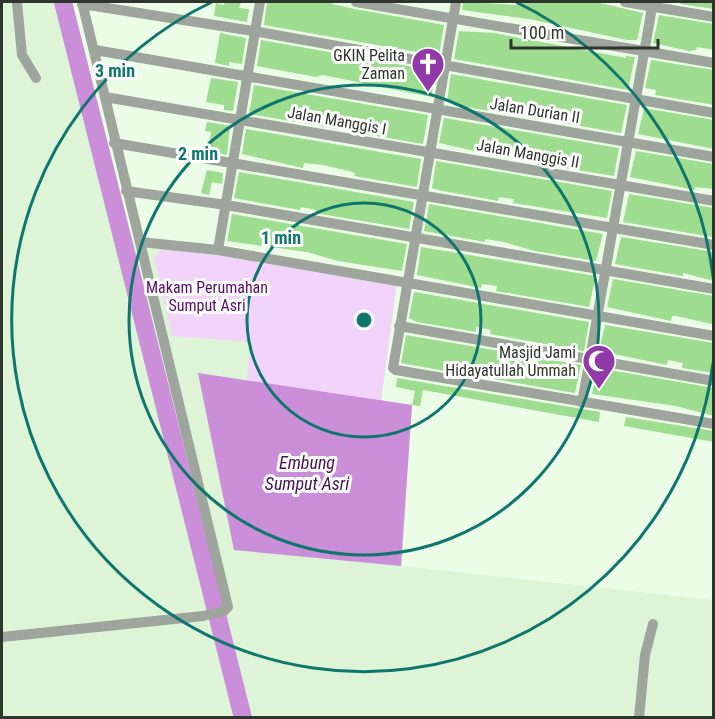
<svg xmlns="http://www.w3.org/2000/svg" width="715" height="719" font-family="'Roboto Condensed',sans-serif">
<rect width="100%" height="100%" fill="#ebfde7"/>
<path fill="#ddf4d7" d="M2,2H72L133,241L397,282L381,400L412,405L402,566L713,600V717H2Z"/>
<path fill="#f2d3fa" d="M165,248L397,282L381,401L247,380L250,342L172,336L154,257Z"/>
<path fill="#cb8fda" d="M198,373L412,405L401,566L234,550Z"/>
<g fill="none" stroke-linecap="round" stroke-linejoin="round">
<path stroke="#cb8fda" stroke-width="18" d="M63,2L243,718"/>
</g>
<path fill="#9edc8f" d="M225,2H241L239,8L249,9L247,22L214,16L216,3L224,5Z
M267,2H332V4L355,9L444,25L439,56L264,25Z
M463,2L517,5L518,2H596L643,13L637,40H627L529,19L462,10Z
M681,2H714V9L680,4Z
M659,15L714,24V50L697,47L696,50L689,51L653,43Z
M459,31L494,33L626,58V56L635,57L628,90L454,59Z
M220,33L246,38L242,64L229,62V66L215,63Z
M261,40L436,71L431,97L323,75L316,77L257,66Z
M651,60L714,70V105L655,95L656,90L645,88Z
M451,74L627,105L621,133L528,117L529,112L514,110L513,115L455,105L456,102L447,101Z
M211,78L238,82L233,111L224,110V105L206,102Z
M254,85L428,115L423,144L249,114Z
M644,108L714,120V149L638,134Z
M444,118L619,148L614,176L552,166V163L546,161L521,155L502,152V157L439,143Z
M207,122L230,126L227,155L208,151L211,132L205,131Z
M246,129L421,159L417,187L354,176L355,173L349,171L323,165L304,163L303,168L242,154Z
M636,151L714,164V189L695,187V190L630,177Z
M436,161L612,191L607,218L513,203L514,199L499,197L498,201L438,190L432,188Z
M207,170L223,173L222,184L212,182L209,195L201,193Z
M239,172L414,202L409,229L315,213L316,210L301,207L300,210L234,198Z
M629,194L714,208L713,237L623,222Z
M429,204L603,234L596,261L535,251L504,242L485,239V242L424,231Z
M232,214L407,244L402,271L338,261L307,252L227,241Z
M621,237L714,252V281L683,273V276L615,264Z
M421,247L596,276L589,307L496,291L497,286L482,284L481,288L417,275Z
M613,279L714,296L712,324L676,316H672L671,321L607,307Z
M414,292L589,322L584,351L490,334L491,330L476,327V332L417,322L409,318Z
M605,325L714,343V373L682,368L683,363L668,360L667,365L599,351Z
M406,335L581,365L575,393L465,374L466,371L451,368L450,372L401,363Z
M598,368L714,388V416L676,406L592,394Z
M397,378L600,412L599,422L423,390L420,406L412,405L415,391L396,387Z
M626,417L714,431V442L624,426Z"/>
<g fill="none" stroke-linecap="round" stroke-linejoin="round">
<path stroke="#9ea59c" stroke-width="10" d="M17,2L22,55L36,78
M356,2L714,63
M456,2L393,368L396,370L714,424
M625,2L714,17
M82,4L253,31L714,113
M95,50L714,157
M105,97L714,201
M114,143L714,245
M126,191L226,205L714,289
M140,242L218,250L714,336
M218,250L260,2
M399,326L714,381
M582,403L653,2
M2,637L203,616L224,611L228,607L82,2
M639,718L645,655L653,624"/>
</g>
<g fill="none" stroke="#0f766e" stroke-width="3">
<circle cx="364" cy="320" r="117"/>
<circle cx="364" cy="320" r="235"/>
<path d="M713 363A352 352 0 1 1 212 2M516 2A352 352 0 0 1 713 277"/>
</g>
<defs>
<g id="church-pin" transform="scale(1.725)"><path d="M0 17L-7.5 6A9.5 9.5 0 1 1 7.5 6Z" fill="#9139a6" stroke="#fff"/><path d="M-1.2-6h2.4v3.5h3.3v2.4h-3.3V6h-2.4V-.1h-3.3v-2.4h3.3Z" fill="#fff"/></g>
<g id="mosque-pin" transform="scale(1.725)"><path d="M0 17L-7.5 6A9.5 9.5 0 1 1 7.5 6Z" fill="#9139a6" stroke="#fff"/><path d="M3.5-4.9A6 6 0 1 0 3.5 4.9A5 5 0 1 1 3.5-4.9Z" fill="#fff"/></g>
</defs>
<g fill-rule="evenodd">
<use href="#church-pin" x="428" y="64"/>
<use href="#mosque-pin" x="599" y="361"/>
</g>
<g text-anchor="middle" stroke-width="6" stroke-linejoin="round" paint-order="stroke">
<g font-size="16" fill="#2e352c" stroke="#fff" text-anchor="end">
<text x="405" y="61">GKIN Pelita<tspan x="405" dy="18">Zaman</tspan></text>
<text x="576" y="358">Masjid Jami<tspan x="576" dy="18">Hidayatullah Ummah</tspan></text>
</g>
<g font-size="16" fill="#2e352c" stroke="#fff">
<text transform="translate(535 110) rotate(9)" y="6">Jalan Durian II</text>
<text transform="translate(337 120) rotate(10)" y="6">Jalan Manggis I</text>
<text transform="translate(528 153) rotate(10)" y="6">Jalan Manggis II</text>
</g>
<g font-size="16" fill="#590d69" stroke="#fff">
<text x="207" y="293">Makam Perumahan<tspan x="207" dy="18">Sumput Asri</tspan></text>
</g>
<g font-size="18" font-style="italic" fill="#481154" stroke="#fff">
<text x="307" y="469">Embung<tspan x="307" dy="21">Sumput Asri</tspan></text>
</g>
</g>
<circle cx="364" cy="320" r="9" fill="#0f766e" stroke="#fff" stroke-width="3"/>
<g font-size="18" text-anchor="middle" font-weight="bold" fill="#0f766e" stroke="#fff" stroke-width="6" stroke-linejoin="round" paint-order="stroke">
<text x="115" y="77">3 min</text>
<text x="198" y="160">2 min</text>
<text x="281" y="244">1 min</text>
</g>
<rect width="715" height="719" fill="none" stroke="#2e352c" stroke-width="6"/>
<path d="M511 39v9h147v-9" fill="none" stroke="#2e352c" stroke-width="3"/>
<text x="520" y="39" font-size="18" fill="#2e352c" stroke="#ffffff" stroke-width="4.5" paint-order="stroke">100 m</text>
</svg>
